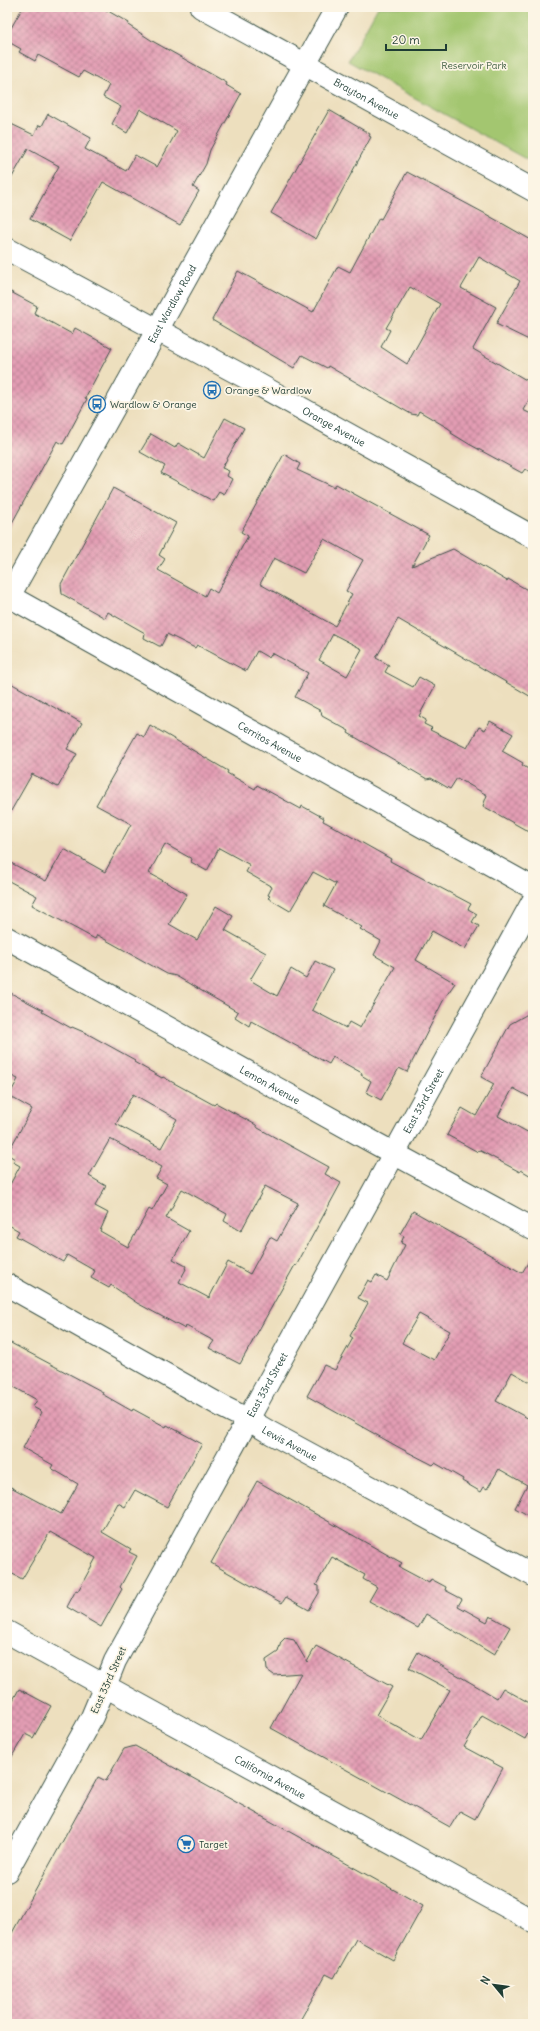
<svg xmlns="http://www.w3.org/2000/svg" width="540" height="2031" font-family="Delius,sans-serif">
<defs>
<pattern id="building-cross-hatch" width="8" height="8" patternUnits="userSpaceOnUse"><rect width="8" height="8" fill="#e39db4"/><path d="M0 0l8 8M0 8l8-8" fill="none" stroke="#b78193"/></pattern>
</defs>
<rect width="100%" height="100%" fill="#fcf5e5"/>
<filter id="ink" filterUnits="userSpaceOnUse"><feTurbulence type="fractalNoise" baseFrequency=".025" numOctaves="2"/><feDisplacementMap in="SourceGraphic" scale="8" xChannelSelector="R" yChannelSelector="G"/><feConvolveMatrix kernelMatrix="1 2 1 2 8 2 1 2 1" color-interpolation-filters="sRGB"/></filter>
<filter id="wash" filterUnits="userSpaceOnUse"><feTurbulence type="fractalNoise" baseFrequency=".012" numOctaves="4" result="noise"/><feDisplacementMap in="SourceGraphic" scale="16" xChannelSelector="R" yChannelSelector="G"/><feGaussianBlur stdDeviation="0.9" result="paint"/><feColorMatrix in="noise" values="0 0 0 0 0 0 0 0 0 0 0 0 0 0 0 0 0 1.4 0 .05"/><feComposite in="paint" operator="in"/></filter>
<g filter="url(#wash)">
<rect width="100%" height="100%" fill="#eddfbe"/>
<path fill="#a3c670" stroke="#618252" d="M378,7H533V163L348,61Z"/>
<g id="blocks">
<path fill="url(#building-cross-hatch)" fill-rule="evenodd" d="M23,7H101L129,23L128,25L154,42L227,83L226,85L241,94L210,150L206,164L193,187L199,191L180,225L103,182L70,241L30,219L59,166L28,149L7,186V122L34,135L39,125L42,126L48,114L91,138L85,149L126,171L135,155L157,167L177,131L140,109L127,133L112,124L121,107L103,97L109,85L83,71L79,77L38,55L35,61L19,52L21,49L7,41V35Z
M329,110L370,134L369,136L371,137L316,239L271,213Z
M407,172L484,213L533,241V342L496,324L520,281L479,257L461,288L496,307L473,349L533,384V393L523,410L533,415V473L525,469L522,473L469,444L451,433L452,431L448,428L419,411L417,415L411,414L328,366L327,368L302,355L294,368L212,320L238,271L313,312L338,266L350,272L379,218L381,219ZM410,287L440,304L407,364L381,347L390,330L386,328Z
M7,290L37,306L34,313L72,334L75,328L112,348L85,398L87,399L63,444L57,441L7,532Z
M225,418L244,428L222,468L229,471L227,476L232,479L224,495L219,492L213,501L161,473L165,466L140,452L151,434L175,448L178,443L204,458Z
M284,454L300,464L297,470L334,487L336,484L429,535L412,566L453,549L507,581L508,579L533,593V698L398,619L376,658L389,665L385,672L413,687L419,677L435,686L419,716L426,720L424,724L432,728L430,730L467,748L479,727L485,730L490,721L513,734L502,751L523,763L522,765L533,772V834L483,806L487,795L457,778L450,789L431,778L427,779L348,733L349,731L322,716L321,711L295,697L308,673L272,653L269,658L257,651L246,671L197,645L195,648L167,634L161,646H159L144,638L145,633L108,612L105,618L62,594L61,584L113,488L176,523L159,555L165,559L158,570L205,596L209,588L217,593L248,536L241,532ZM324,539L363,560L346,591L352,594L335,626L260,584L274,558L304,573ZM333,634L362,649L347,676L319,660Z
M7,681L82,723L67,749L77,754L58,787L32,774L7,818Z
M150,725L228,771L227,773L255,789L257,785L301,809L302,806L324,818L323,821L327,823L391,859L390,861L471,904L468,909L477,914L472,922L479,926L465,949L432,931L416,960L455,983L444,999L407,1072L399,1068L381,1100L366,1092L371,1081L361,1075L362,1073L333,1057L329,1064L251,1021L249,1026L235,1017L238,1012L176,976L167,974L97,935L95,939L32,905L37,896L7,880V861L46,881L64,849L105,872L131,824L96,805L137,733L144,737ZM165,844L192,859L191,862L207,871L219,848L250,865L246,872L272,887L268,895L270,896L268,898L290,911L313,872L336,884L324,906L362,927L360,929L381,941L374,955L395,967L360,1028L349,1022L346,1028L312,1010L333,970L315,961L306,978L291,969L277,996L250,980L266,953L225,930L233,916L216,906L197,940L169,924L187,894L149,873Z
M7,991L43,1010L42,1012L71,1028L72,1027L86,1033L135,1060L134,1062L162,1078L163,1077L214,1105L216,1103L256,1125L258,1128L329,1167L325,1174L341,1183L296,1266L295,1265L240,1364L209,1348L214,1341L186,1326L185,1329L137,1303L111,1285L109,1288L91,1278L95,1271L67,1255L63,1262L16,1236L19,1231L7,1224V1190L20,1166L13,1162L15,1159L7,1154L32,1109L9,1096L18,1079L7,1074ZM133,1094L177,1119L161,1148L116,1124ZM110,1139L162,1167L156,1178L167,1184L152,1211L149,1209L128,1247L100,1231L108,1213L95,1206L106,1186L89,1176ZM265,1186L298,1203L277,1241L270,1237L250,1274L228,1262L209,1298L179,1282L186,1269L185,1268L186,1266L173,1259L189,1231L166,1218L182,1189L227,1214L224,1221L241,1231Z
M533,1011V1099L513,1088L498,1116L533,1135V1177L521,1170L520,1172L479,1150L478,1152L447,1135L462,1108L476,1116L494,1084L481,1077L510,1024Z
M413,1211L522,1273L533,1254V1384L512,1372L496,1401L533,1421V1518L515,1508L527,1485L499,1469L487,1489L484,1487L481,1492L462,1481L463,1479L435,1463L433,1465L400,1448L307,1396L324,1365L335,1370L353,1338L350,1336L368,1303L358,1298L368,1280L372,1282L376,1275L387,1281L405,1245L401,1243L404,1236L400,1234ZM419,1314L450,1331L434,1360L402,1343Z
M7,1341L103,1392L102,1394L132,1411L133,1409L166,1427L167,1425L202,1444L167,1507L135,1490L125,1507L118,1503L102,1532L131,1549L129,1552L137,1556L120,1587L122,1589L101,1627L67,1607L76,1590L78,1591L96,1558L50,1532L22,1579L7,1571V1485L61,1514L78,1484L51,1468L53,1465L23,1448L42,1412L33,1407L37,1400L7,1383Z
M257,1481L402,1563L399,1567L429,1583L431,1579L446,1587L445,1590L462,1599L458,1606L487,1622L490,1616L510,1627L494,1655L426,1614L418,1628L369,1601L377,1587L363,1579L365,1575L332,1557L316,1585L319,1586V1593L309,1610L286,1597L282,1603L211,1563Z
M285,1638L294,1640L307,1662L316,1646L392,1687L376,1715L421,1740L450,1690L409,1668L418,1652L497,1698L503,1688L533,1705V1724L525,1739L482,1715L464,1747L503,1768L475,1819L460,1811L450,1827L271,1728L301,1673L274,1675L267,1670L266,1660L278,1652L281,1642Z
M19,1689L51,1706L33,1738L25,1734L7,1765V1711Z
M135,1746L423,1906L393,1960L356,1939L334,1978L326,1974L298,2024H7V1942L98,1777L106,1781L124,1749Z"/>
</g>
</g>
<g filter="url(#ink)">
<use href="#blocks" fill-opacity="0" stroke="#3e5549" stroke-width="1"/>
<g fill="none" stroke-linecap="round" stroke-linejoin="round">
<g stroke="#3e5549" stroke-width="24">
<g id="minor">
<path id="s1" d="M201,7L533,190"/>
<path id="s2" d="M7,595L533,888"/>
<path id="s3" d="M7,938L373,1142L533,1229"/>
<path id="s4" d="M7,1285L225,1408L249,1420L269,1432L533,1575"/>
<path id="s5" d="M7,1871L92,1717L105,1686L533,1921"/>
</g>
</g>
<g stroke="#3e5549" stroke-width="24">
<g id="tertiary">
<path id="s6" d="M7,249L245,377L533,537"/>
<path id="s7" d="M7,1632L105,1686L115,1661L533,901"/>
</g>
</g>
<g stroke="#3e5549" stroke-width="24">
<g id="secondary">
<path id="s8" d="M7,600L337,7"/>
</g>
</g>
<use href="#minor" stroke="#fff" stroke-width="22"/>
<use href="#tertiary" stroke="#fff" stroke-width="22"/>
<use href="#secondary" stroke="#fff" stroke-width="22"/>
</g>
</g>
<defs>
<g id="bus-ring" transform="scale(0.9)"><circle r="9.5" fill="#fcf5e5" stroke="#1f6fb2" stroke-width="1.5"/><path d="M-5-6H5V4H4V6H2V4H-2V6H-4V4H-5ZM-3.5-4V0h7V-4ZM-3.5 1.2v1.5H-2V1.2ZM2 1.2v1.5H3.5V1.2Z" fill="#1f6fb2"/></g>
<g id="supermarket-ring" transform="scale(0.9)"><circle r="9.5" fill="#fcf5e5" stroke="#1f6fb2" stroke-width="1.5"/><path d="M-6-5.5h2.5l.6 2H6L4.5 2H-2.5L-4.4-4H-6ZM-1.5 3.2a1.3 1.3 0 1 0 .1 0ZM3 3.2a1.3 1.3 0 1 0 .1 0Z" fill="#1f6fb2"/></g>
</defs>
<g fill-rule="evenodd">
<use href="#bus-ring" x="212" y="390"/>
<use href="#bus-ring" x="97" y="404"/>
<use href="#supermarket-ring" x="186" y="1844"/>
</g>
<g text-anchor="middle" stroke-width="3.5" stroke-linejoin="round" paint-order="stroke">
<g font-size="10" fill="#405f43" stroke="#fcf5e5">
<text x="474" y="69">Reservoir Park</text>
</g>
<g font-size="10" fill="#1f3d34" stroke="#fcf5e5">
<text dy="4" stroke="none"><textPath href="#s1" startOffset="189">Brayton Avenue</textPath></text>
<text dy="4" stroke="none"><textPath href="#s8" startOffset="339">East Wardlow Road</textPath></text>
<text dy="4" stroke="none"><textPath href="#s6" startOffset="372">Orange Avenue</textPath></text>
<text dy="4" stroke="none"><textPath href="#s2" startOffset="301">Cerritos Avenue</textPath></text>
<text dy="4" stroke="none"><textPath href="#s3" startOffset="301">Lemon Avenue</textPath></text>
<text dy="4" stroke="none"><textPath href="#s7" startOffset="778">East 33rd Street</textPath></text>
<text dy="4" stroke="none"><textPath href="#s7" startOffset="454">East 33rd Street</textPath></text>
<text dy="4" stroke="none"><textPath href="#s4" startOffset="324">Lewis Avenue</textPath></text>
<text transform="translate(108 1680) rotate(-66)" y="4">East 33rd Street</text>
<text dy="4" stroke="none"><textPath href="#s5" startOffset="398">California Avenue</textPath></text>
</g>
<g font-size="10" fill="#1f3d34" stroke="#fcf5e5" text-anchor="start">
<text x="225" y="394">Orange &amp; Wardlow</text>
<text x="110" y="408">Wardlow &amp; Orange</text>
<text x="199" y="1848">Target</text>
</g>
</g>
<rect width="540" height="2031" fill="none" stroke="#fcf5e5" stroke-width="24"/>
<g transform="translate(494 1985) rotate(299)" stroke="#fcf5e5" stroke-width="3" paint-order="stroke">
<path d="M0-3L7 15L0 10L-7 15Z" fill="#1f3d34"/>
<text y="-6" font-size="11" font-weight="bold" text-anchor="middle" fill="#1f3d34">N</text>
</g>
<path d="M386 44v6h60v-6" fill="none" stroke="#1f3d34" stroke-width="2"/>
<text x="392" y="44" font-size="12" fill="#1f3d34" stroke="#fcf5e5" stroke-width="3" paint-order="stroke">20 m</text>
</svg>
